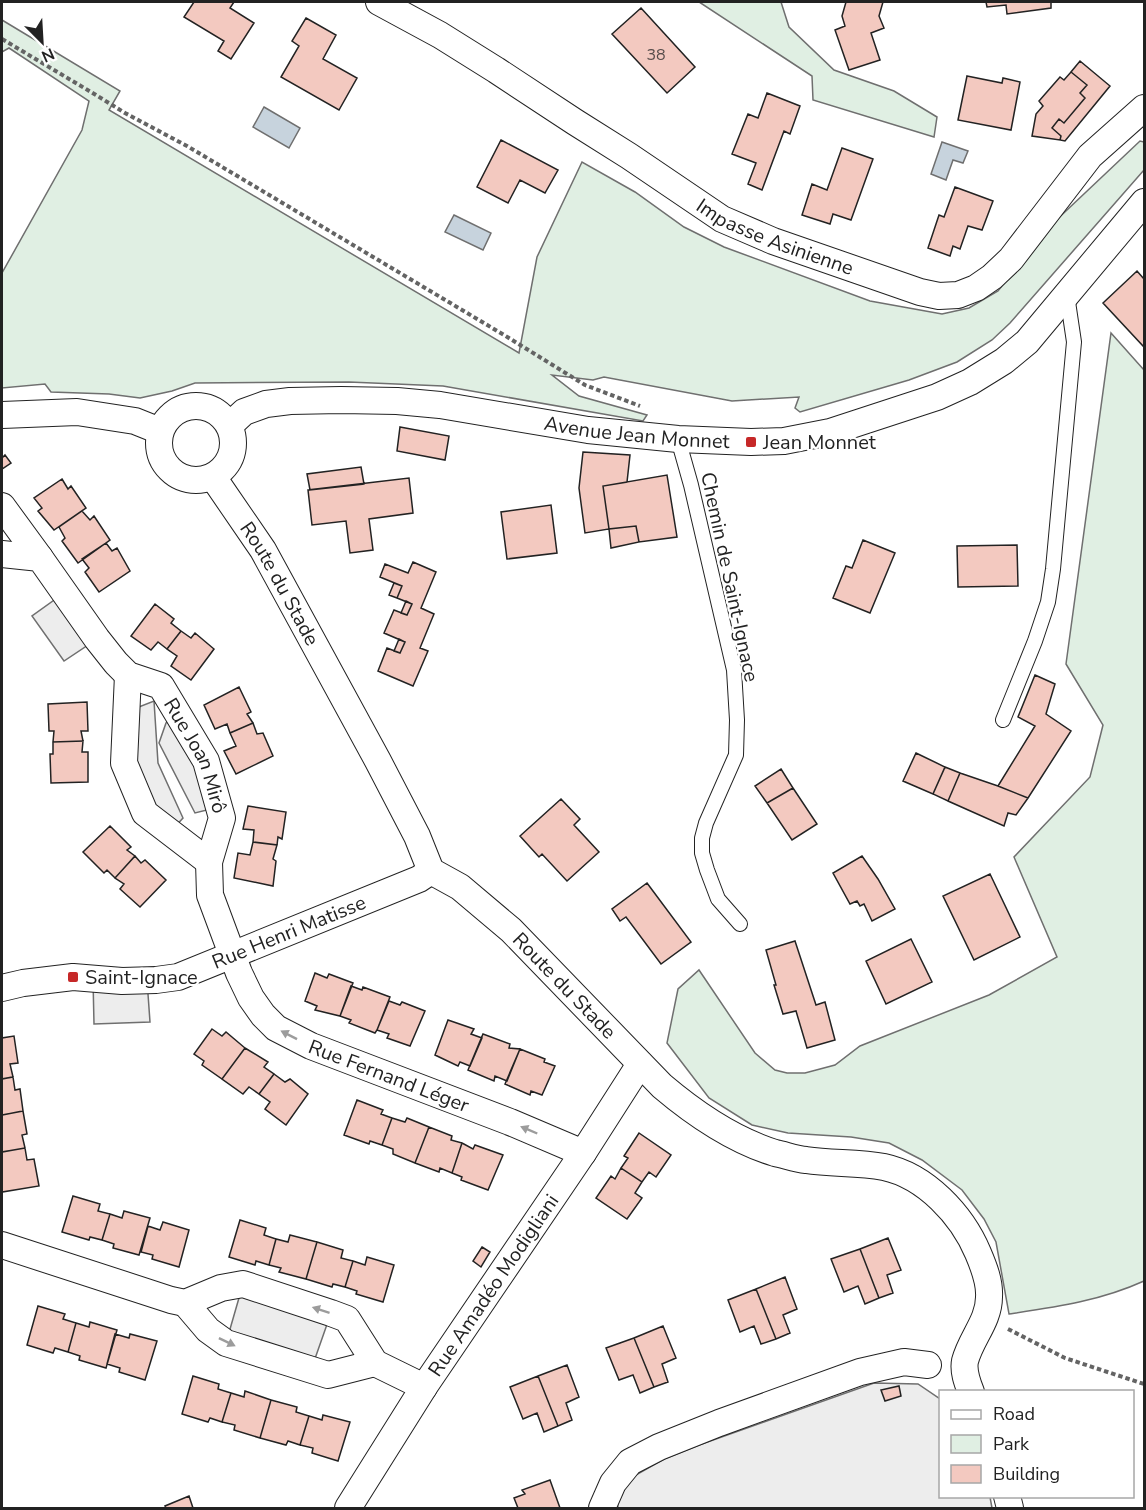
<svg xmlns="http://www.w3.org/2000/svg" width="1146" height="1510" font-family="'Nunito Sans',sans-serif">
<rect width="100%" height="100%" fill="#fff"/>
<path fill="#e0efe3" stroke="#6f6f6f" stroke-width="1.5" d="M699,2H781L789,27L834,70L894,91L937,117L934,137L813,100L812,76Z
M2,20L120,91L109,110L519,353L537,257L582,162L635,192L684,227L724,247L870,301L942,314L969,308L998,291L1049,227L1140,141L1144,142V170L1010,323L992,340L957,362L909,380L800,412L795,408L799,397L732,401L604,377L593,380L552,375L579,396L647,415L643,421L443,386L349,382L195,383L172,391L140,398L109,394L51,392L45,384L2,388V273L82,130L89,101L9,48L2,52Z
M1111,333L1144,370V1281C1100,1301 1056,1307 1009,1314L996,1242L984,1219L962,1190L922,1160L889,1143L851,1137L788,1133L752,1125L709,1098L667,1043L678,989L699,970L755,1053L775,1070L787,1073H805L835,1065L860,1046L989,995L1057,957L1014,857L1090,777L1103,725L1066,664Z"/>
<path fill="#ededed" stroke="#6f6f6f" stroke-width="1.5" d="M64,593L97,639L64,661L32,616Z
M154,701L158,763L183,818L170,832L145,813L126,712Z
M178,714L219,807L195,813L159,743L166,723Z
M93,979L147,980L150,1022L94,1024Z
M243,1284L331,1313L311,1370L226,1343Z
M874,1383L918,1384L940,1399V1496L990,1497L992,1508H618L617,1499L634,1476L664,1459L699,1445Z"/>
<path fill="#c7d3dd" stroke="#6f6f6f" stroke-width="1.5" d="M264,107L300,128L289,148L253,127Z
M942,142L968,151L963,163L953,160L946,180L931,174Z
M454,215L491,233L483,250L445,232Z"/>
<path fill="#f3c9c0" stroke="#222" stroke-width="1.5" d="M194,2H234L230,8L254,23L231,59L218,51L224,41L184,17Z
M846,2H883L879,16L884,28L871,33L880,60L849,70L835,30L845,26L842,16Z
M986,2H1051V8L1007,14L1006,5L987,7Z
M641,8L695,67L667,93L612,34Z
M306,18L336,35L323,59L357,78L339,110L281,77L299,46L292,41Z
M1080,61L1110,86L1065,141L1060,140L1061,136L1052,128L1059,119L1064,123L1085,98L1080,93L1087,85L1071,72Z
M1071,72L1087,85L1080,93L1085,98L1064,123L1059,119L1052,128L1061,136L1060,140L1032,136L1036,114L1043,106L1039,101L1060,77L1064,80Z
M967,76L1002,83L1003,78L1020,82L1011,130L958,120Z
M767,93L800,106L790,134L784,131L762,190L748,184L756,163L732,154L748,114L758,118Z
M501,140L558,170L545,193L520,180L508,203L477,187Z
M842,148L873,159L851,220L833,214L830,224L802,215L812,184L827,190Z
M955,187L993,201L982,230L968,226L960,249L953,246L950,256L928,248L939,215L944,217Z
M1137,271L1144,279V347L1103,303Z
M400,427L449,436L445,460L397,451Z
M583,452L630,455L627,482L603,486L609,529L585,533L579,488Z
M5,455L11,463L2,469V458Z
M361,467L364,484L310,490L307,474Z
M667,475L677,537L639,542L636,526L609,529L603,486Z
M409,478L413,513L369,519L373,550L350,553L346,521L312,525L308,490Z
M62,479L68,489L71,486L86,508L54,530L38,511L42,508L34,498Z
M551,505L557,553L507,559L501,512Z
M82,511L90,520L94,516L110,540L78,563L62,541L65,538L59,527Z
M636,526L639,542L611,548L609,529Z
M863,540L895,553L870,613L833,598L846,566L852,568Z
M106,543L112,551L117,548L130,571L99,592L85,572L89,568L82,559Z
M1017,545L1018,586L958,587L957,546Z
M413,562L436,572L421,608L434,614L420,648L428,651L413,686L378,671L387,648L400,653L405,642L384,633L394,610L407,615L412,604L397,598L402,586L380,577L385,564L408,573Z
M394,583L402,586L397,598L389,595Z
M406,601L412,604L407,615L401,613Z
M155,604L174,619L171,623L181,631L167,649L158,642L151,650L131,636Z
M181,631L191,638L195,633L214,649L191,680L171,666L177,656L167,649Z
M399,639L405,642L400,653L394,651Z
M1035,675L1055,684L1046,714L1071,731L1028,798L998,786L1035,726L1018,717Z
M239,687L251,712L247,714L253,723L230,733L227,724L215,729L204,705Z
M87,702L88,731H81L83,741L53,742L54,731H49L48,704Z
M253,723L257,734L263,733L273,756L236,774L224,751L236,746L230,733Z
M83,741L82,752H88V782L51,783L50,754H53V742Z
M916,753L945,767L933,794L903,781Z
M945,767L960,773L948,801L933,794Z
M781,769L793,788L767,803L755,786Z
M960,773L998,786L1028,798L1016,815L1008,813L1004,826L948,801Z
M793,788L817,824L792,840L767,803Z
M561,799L580,819L574,825L599,852L567,881L542,854L539,857L520,836Z
M248,806L286,812L282,839L278,837L277,845L253,842L254,830L243,829Z
M110,826L131,847L127,850L135,856L115,878L107,870L104,873L83,852Z
M253,842L277,845L273,859L276,861L273,886L234,878L238,853L250,855Z
M135,856L141,863L145,860L166,880L140,907L120,889L124,884L115,878Z
M862,856L878,879L895,909L872,921L864,904L860,906L857,901L850,904L833,873Z
M990,874L1020,937L974,960L943,896Z
M647,883L691,942L661,964L626,917L620,921L612,909Z
M911,939L932,982L886,1004L866,961Z
M795,941L816,1005L825,1002L835,1040L807,1048L796,1011L783,1014L774,985H776L766,950Z
M315,973L327,978L329,974L353,983L340,1016L315,1010L317,1006L305,1001Z
M351,986L362,990L363,987L390,997L377,1030L375,1033L349,1023L351,1020L340,1016Z
M389,1001L400,1005L402,1002L425,1011L410,1046L387,1038L389,1034L377,1030Z
M448,1020L474,1029L471,1034L482,1038L470,1066L460,1062L458,1066L435,1055Z
M212,1029L222,1036L226,1032L245,1048L222,1079L202,1065L204,1061L194,1054Z
M483,1034L510,1044L509,1048L520,1049L507,1081L495,1076L494,1081L468,1070Z
M14,1036L18,1063L10,1064L13,1077L2,1079V1038Z
M245,1048L268,1062L264,1067L274,1074L259,1094L249,1087L243,1094L222,1079Z
M520,1049L545,1059L544,1062L555,1066L542,1095L531,1091L530,1095L505,1084Z
M274,1074L285,1082L290,1079L308,1094L286,1125L265,1109L270,1102L259,1094Z
M13,1077L15,1090L20,1089L23,1111L2,1115V1079Z
M357,1100L383,1110L381,1114L392,1118L382,1145L370,1141L369,1144L344,1135Z
M23,1111L27,1134L22,1135L25,1148L2,1152V1115Z
M392,1118L405,1122L407,1118L429,1127L415,1163L393,1154V1149L382,1145Z
M429,1127L452,1136L451,1140L462,1143L452,1173L440,1168L439,1172L415,1163Z
M639,1133L671,1155L656,1177L649,1172L642,1182L621,1168L628,1158L624,1156Z
M462,1143L473,1149L475,1145L503,1155L488,1190L461,1180L462,1177L452,1173Z
M25,1148L27,1160L34,1159L39,1186L2,1192V1152Z
M621,1168L642,1182L635,1193L642,1198L627,1219L596,1198L611,1176L615,1179Z
M73,1196L100,1204L98,1211L110,1214L102,1240L90,1237L89,1240L62,1232Z
M124,1211L150,1218L139,1255L113,1248L114,1244L102,1240L110,1214L122,1218Z
M240,1220L266,1228L264,1235L276,1239L269,1265L256,1261L255,1265L229,1257Z
M163,1222L189,1230L179,1267L152,1259L153,1255L141,1252L148,1226L160,1230Z
M290,1235L317,1242L306,1279L279,1272L281,1268L269,1265L276,1239L288,1242Z
M888,1238L901,1270L887,1275L893,1293L879,1298L860,1249Z
M317,1242L343,1250L341,1258L353,1261L345,1287L333,1284L332,1287L306,1279Z
M482,1247L490,1252L481,1267L473,1261Z
M860,1249L879,1298L865,1304L858,1286L844,1292L831,1259Z
M367,1257L394,1265L383,1302L356,1294L357,1291L345,1287L353,1261L365,1265Z
M785,1277L797,1309L783,1315L790,1333L776,1339L756,1289Z
M756,1289L776,1339L761,1344L754,1326L740,1332L728,1300Z
M38,1306L65,1314L63,1319L76,1323L68,1352L55,1348L53,1353L27,1345Z
M90,1322L117,1330L106,1368L79,1360L80,1356L68,1352L76,1323L89,1327Z
M663,1326L676,1358L662,1364L668,1382L654,1387L634,1338Z
M115,1334L129,1338L130,1334L157,1341L145,1380L119,1372L120,1368L107,1364Z
M634,1338L654,1387L640,1393L633,1375L619,1380L606,1348Z
M567,1365L579,1397L566,1403L572,1420L558,1426L538,1376Z
M193,1376L219,1384L218,1389L231,1393L222,1422L210,1418L208,1422L182,1414Z
M538,1376L558,1426L544,1432L537,1413L523,1419L510,1387Z
M899,1386L901,1396L885,1401L881,1390Z
M245,1391L271,1400L260,1438L234,1430L235,1425L222,1422L231,1393L244,1397Z
M271,1400L297,1407L296,1412L309,1416L300,1445L288,1441L286,1445L260,1438Z
M323,1415L350,1422L338,1461L312,1453L313,1448L300,1445L309,1416L322,1420Z
M550,1480L560,1508H518L514,1498L525,1494L522,1490Z
M189,1496L193,1508H166L165,1506Z"/>
<g fill="none" stroke-linecap="round" stroke-linejoin="round">
<g stroke="#222" stroke-width="16">
<path id="lane" d="M678,439L691,485L734,670L737,720L736,755L706,823L702,838V853L707,870L718,899L740,924
M1003,720L1035,641L1048,602L1053,569L1074,342L1067,295"/>
</g>
<g stroke="#222" stroke-width="28">
<g id="street">
<path id="s1" d="M379,2L440,35L496,70L575,122L629,156L722,219L773,241L920,292L939,296L958,295L976,288L992,277L1011,259L1090,156L1144,108"/>
<circle cx="196" cy="443" r="37"/>
<path d="M2,415L77,412L135,421L160,431"/>
<path id="s2" d="M230,425L244,412L266,404L290,401L341,400L397,401L440,405L588,430L678,439L751,442L784,441L830,432L937,397L970,382L1004,361L1027,342L1144,202"/>
<path id="s3" d="M213,477L263,550L378,761L417,836L431,871L460,887L511,930L662,1086C695,1114 733,1140 775,1153C785,1155 796,1159 806,1160C832,1164 858,1162 884,1167C926,1176 962,1215 978,1253C984,1267 990,1282 989,1297C989,1321 971,1338 965,1361C963,1371 967,1382 971,1392"/>
<path d="M2,506L40,558"/>
<path id="s4" d="M2,554L40,558L97,639L116,663L128,675L161,686L206,761L222,818L209,862L210,895L239,973L251,998L263,1015L276,1028L311,1046L510,1122L583,1153"/>
<path d="M128,675L124,763L145,813L209,862"/>
<path id="s5" d="M2,988L23,983L73,977L122,981L156,980L178,977L419,879L431,871"/>
<path d="M2,1245L171,1300L185,1303L221,1288L243,1284L331,1313L347,1319L375,1363L424,1387"/>
<path d="M185,1303L208,1330L226,1343L328,1375L375,1363"/>
<path d="M1007,1496L1010,1508"/>
<path id="s6" d="M348,1508L424,1387L583,1153L640,1064"/>
<path d="M602,1508L613,1483L630,1462L659,1447L719,1423L860,1372L904,1362L928,1365"/>
</g>
</g>
<path stroke="#646464" stroke-width="4" stroke-dasharray="4.5 3" stroke-linecap="butt" d="M2,39L96,95L125,113L187,146L504,335L585,385L640,406
M1008,1329L1065,1358L1144,1384"/>
<use href="#lane" stroke="#fff" stroke-width="14"/>
<use href="#street" stroke="#fff" stroke-width="26"/>
</g>
<defs><path id="oneway-solid" d="M-6-.8H1V-3.2L6.5 0L1 3.2V.8H-6Z" transform="scale(1.5)"/></defs>
<g fill="#9c9c9c">
<use href="#oneway-solid" transform="translate(289 1035) rotate(-153)"/>
<use href="#oneway-solid" transform="translate(529 1130) rotate(-157)"/>
<use href="#oneway-solid" transform="translate(321 1310) rotate(-162)"/>
<use href="#oneway-solid" transform="translate(227 1342) rotate(26)"/>
</g>
<g fill="#c62828" stroke="#fff" stroke-width="2">
<rect x="745" y="436" width="12" height="12" rx="3"/>
<rect x="67" y="971" width="12" height="12" rx="3"/>
</g>
<g text-anchor="middle" stroke-width="4.5" stroke-linejoin="round" paint-order="stroke">
<g font-size="16" fill="#564c4a">
<text x="656" y="60">38</text>
</g>
<g font-size="20" fill="#222" stroke="#fff">
<text dy="7" stroke="none"><textPath href="#s1" startOffset="462">Impasse Asinienne</textPath></text>
<text dy="7" stroke="none"><textPath href="#s2" startOffset="416">Avenue Jean Monnet</textPath></text>
<text transform="translate(730 577) rotate(78)" y="7">Chemin de Saint-Ignace</text>
<text dy="7" stroke="none"><textPath href="#s3" startOffset="126">Route du Stade</textPath></text>
<text dy="7" stroke="none"><textPath href="#s4" startOffset="298">Rue Joan Mirô</textPath></text>
<text dy="7" stroke="none"><textPath href="#s5" startOffset="297">Rue Henri Matisse</textPath></text>
<text dy="7" stroke="none"><textPath href="#s3" startOffset="628">Route du Stade</textPath></text>
<text dy="7" stroke="none"><textPath href="#s4" startOffset="718">Rue Fernand Léger</textPath></text>
<text dy="7" stroke="none"><textPath href="#s6" startOffset="266">Rue Amadéo Modigliani</textPath></text>
</g>
<g font-size="20" fill="#222" stroke="#fff" text-anchor="start">
<text x="763" y="449">Jean Monnet</text>
<text x="85" y="984">Saint-Ignace</text>
</g>
</g>
<rect width="1146" height="1510" fill="none" stroke="#222222" stroke-width="6"/>
<rect x="939" y="1390" width="195" height="108" fill="#ffffff" stroke="#a7a7a7" stroke-width="1.5"/>
<rect x="951" y="1410" width="30" height="9" fill="#ffffff" stroke="#a7a7a7" stroke-width="1.5"/>
<text x="993" y="1420" font-size="18" fill="#222222">Road</text>
<rect x="951" y="1435" width="30" height="18" fill="#e0efe3" stroke="#a7a7a7" stroke-width="1.5"/>
<text x="993" y="1450" font-size="18" fill="#222222">Park</text>
<rect x="951" y="1465" width="30" height="18" fill="#f3c9c0" stroke="#a7a7a7" stroke-width="1.5"/>
<text x="993" y="1480" font-size="18" fill="#222222">Building</text>
<g transform="translate(42 42) rotate(156)" stroke="#ffffff" stroke-width="4.5" paint-order="stroke">
<path d="M0-4.5L10 22L0 15L-10 22Z" fill="#222222"/>
<text y="-9" font-size="16" font-weight="bold" text-anchor="middle" fill="#222222">N</text>
</g>
</svg>
